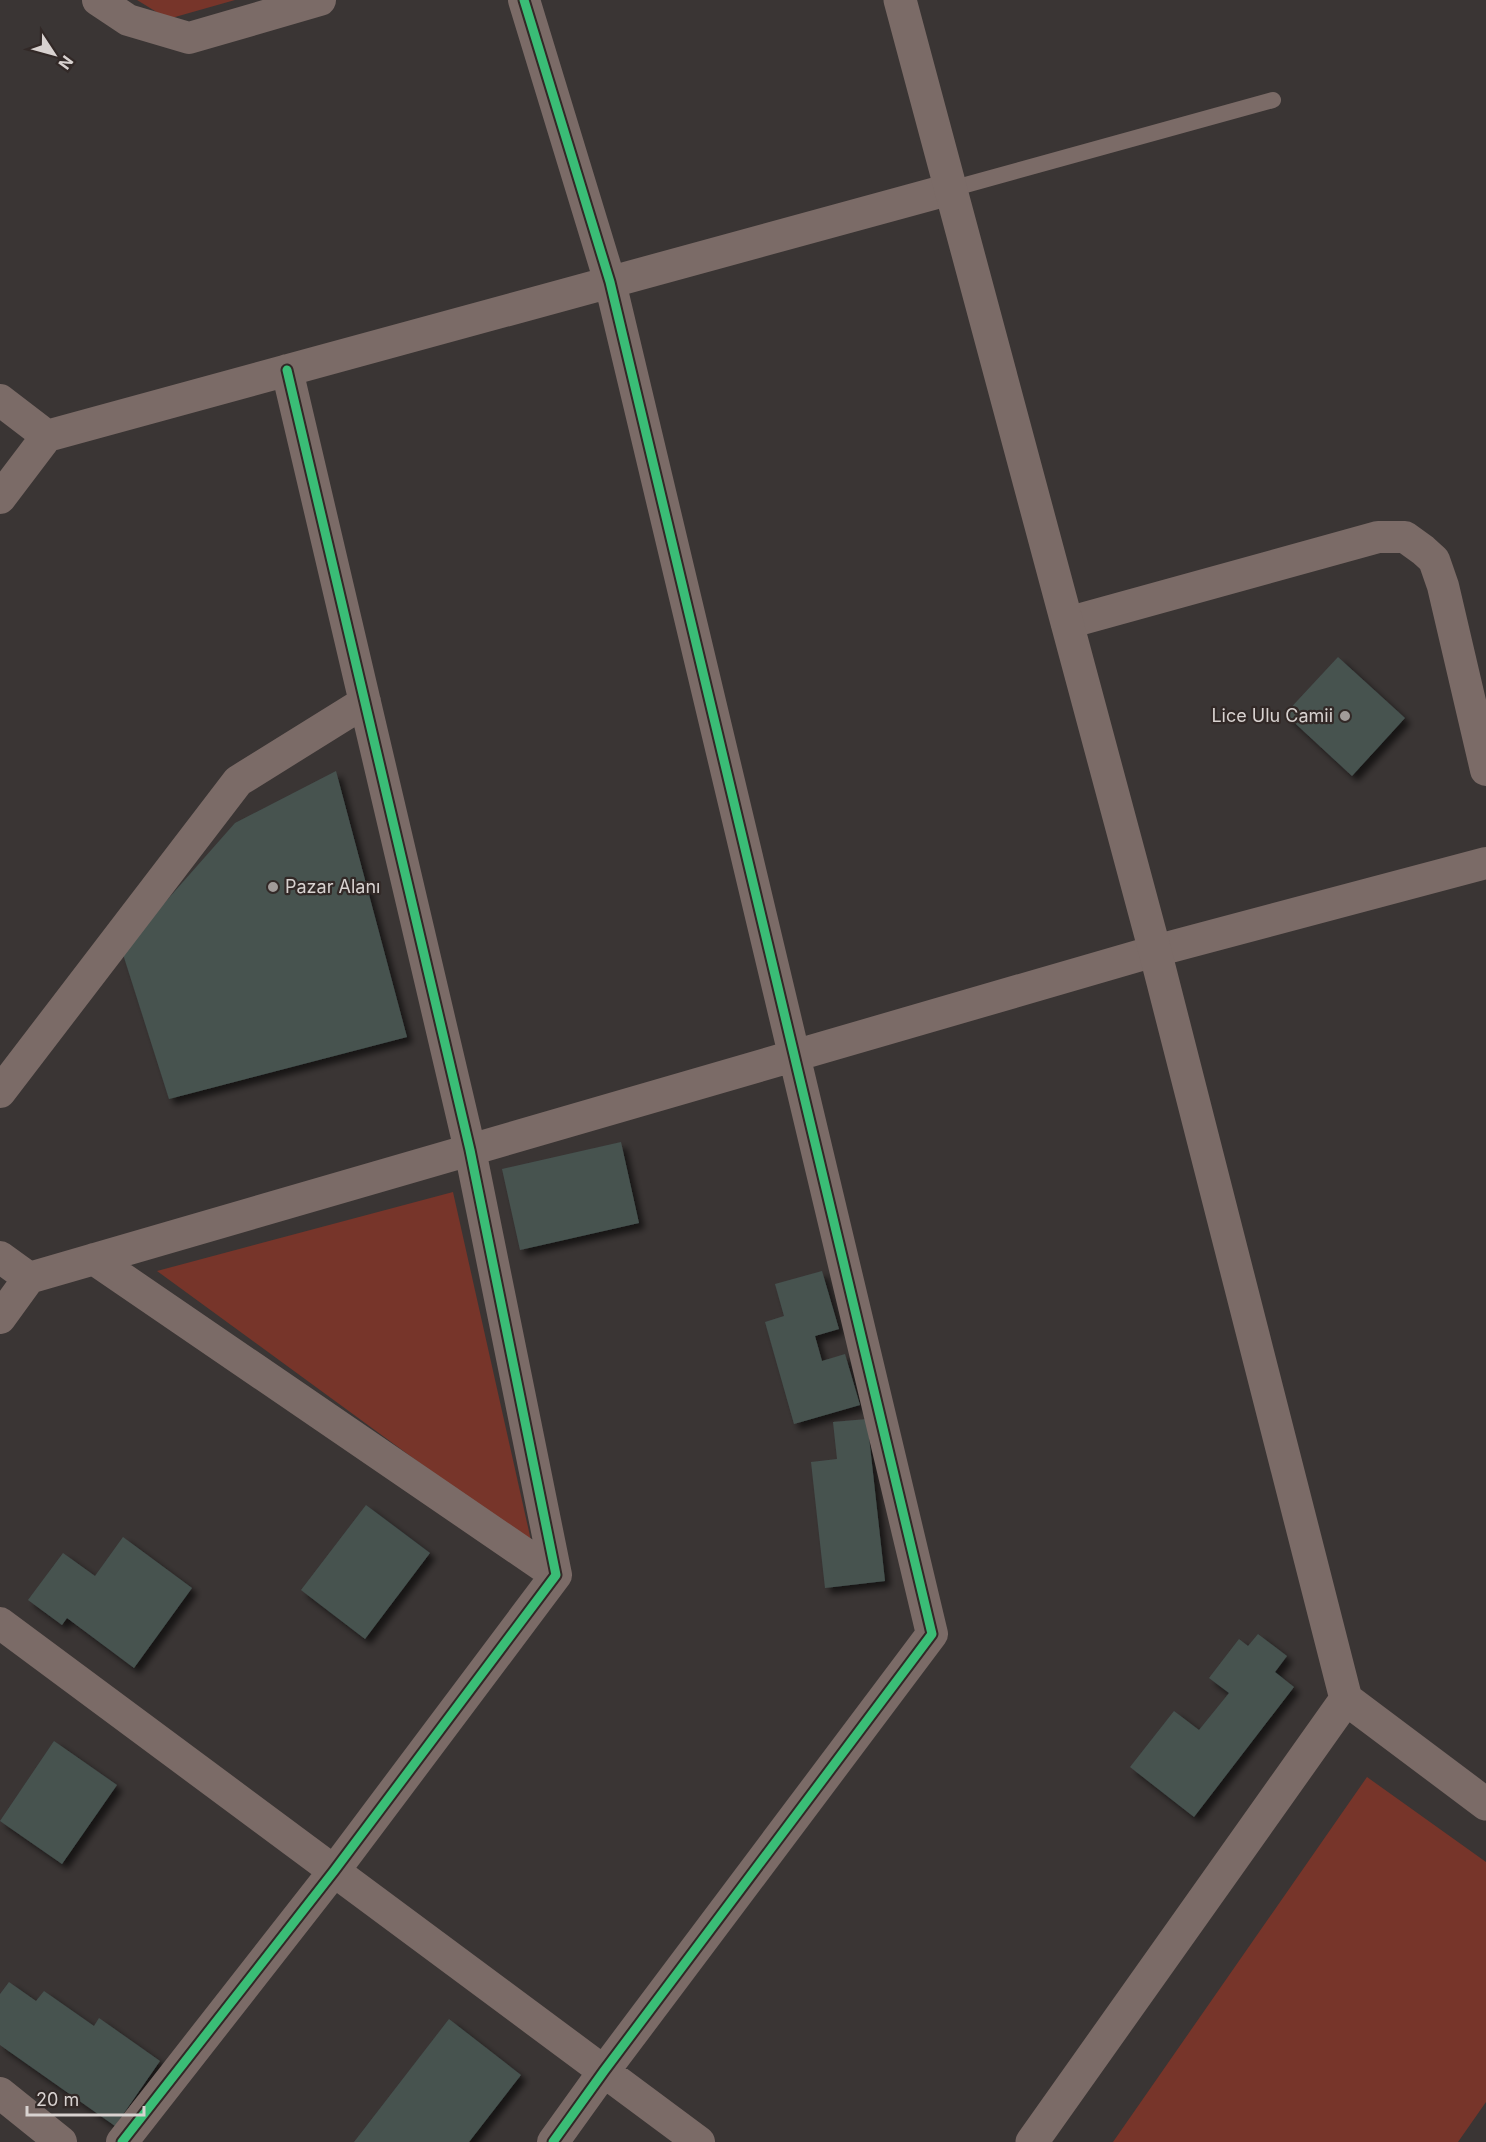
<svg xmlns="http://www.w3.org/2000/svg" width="1486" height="2142" font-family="Inter,sans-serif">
<defs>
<filter id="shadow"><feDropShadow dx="5.5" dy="5.5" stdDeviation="3" flood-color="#0009"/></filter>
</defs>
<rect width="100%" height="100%" fill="#3a3534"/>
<path fill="#77352a" d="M137,0H235L168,19Z
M453,1192L532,1545L157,1271Z
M1367,1777L1486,1862V2102L1458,2142H1113Z"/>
<path fill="#465350" filter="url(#shadow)" d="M1338,657L1405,718L1352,776L1285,714Z
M336,771L407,1037L169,1099L122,951L235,823Z
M621,1142L639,1223L520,1250L502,1169Z
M822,1271L839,1329L815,1336L822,1361L845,1354L860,1405L794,1424L765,1322L784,1316L775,1284Z
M867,1419L885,1581L825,1588L811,1462L837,1459L833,1422Z
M366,1505L430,1553L365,1639L301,1590Z
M123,1537L192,1588L134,1668L67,1618L62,1625L28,1600L63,1553L95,1576Z
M1258,1634L1287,1656L1275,1672L1294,1687L1194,1817L1130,1767L1174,1711L1199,1730L1229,1693L1209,1678L1239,1639L1248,1646Z
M54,1741L117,1785L62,1864L0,1821Z
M9,1982L36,2001L44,1991L94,2026L99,2018L160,2061L115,2126L0,2045V1994Z
M449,2019L521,2075L469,2142H354Z"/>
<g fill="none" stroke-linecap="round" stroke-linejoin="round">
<path stroke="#7b6b67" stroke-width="16" d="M951,189L1273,100"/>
<path stroke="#7b6b67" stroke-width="32" d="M98,0L128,20L189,38L320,0
M524,0L610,282L932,1634L604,2071L553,2142
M0,400L47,436
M0,498L47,436L951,189
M1067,623L1378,537H1405L1423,550L1434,560L1443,586L1486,770
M0,1092L238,781L365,702
M0,1257L29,1278
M94,1259L556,1575
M0,1318L29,1278L1155,951L1486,863
M0,1623L699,2142
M0,2093L61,2142
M122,2142L334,1871L556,1575L470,1150L287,370"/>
<path stroke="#7b6b67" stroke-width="33" d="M900,0L1155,951L1346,1699L1486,1804
M1032,2142L1346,1699"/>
<g stroke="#322927" stroke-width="13">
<path id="cycleway" d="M524,0L610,282L932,1634L604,2071L553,2142
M122,2142L334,1871L556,1575L470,1150L287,370"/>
</g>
<use href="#cycleway" stroke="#3abd76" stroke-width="9"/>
</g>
<g fill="#a19b99" stroke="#322927" stroke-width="2">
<circle cx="1345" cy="716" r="6"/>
<circle cx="273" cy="887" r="6"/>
</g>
<g text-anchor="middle" stroke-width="4.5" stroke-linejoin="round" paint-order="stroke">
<g font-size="18" fill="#d8d2d0" stroke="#322927" text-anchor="end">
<text x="1333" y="722">Lice Ulu Camii</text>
<text x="285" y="893" text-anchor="start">Pazar Alanı</text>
</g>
</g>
<g transform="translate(54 54) rotate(126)" stroke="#322927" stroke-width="4.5" paint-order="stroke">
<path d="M0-4.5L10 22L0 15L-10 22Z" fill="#d8d2d0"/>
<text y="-9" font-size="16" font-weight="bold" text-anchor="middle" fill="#d8d2d0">N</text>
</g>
<path d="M27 2106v9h117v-9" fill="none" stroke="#d8d2d0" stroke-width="3"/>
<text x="36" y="2106" font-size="18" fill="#d8d2d0" stroke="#322927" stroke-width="4.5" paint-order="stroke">20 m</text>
</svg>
